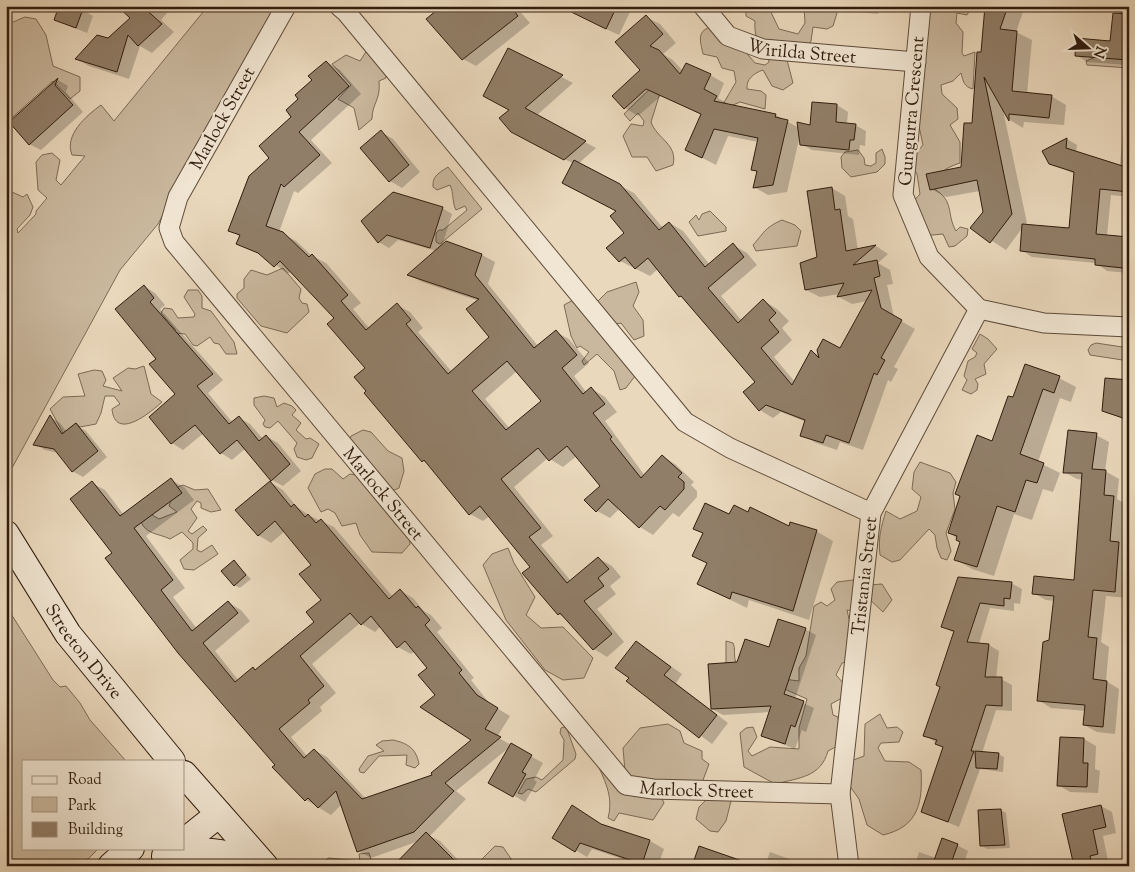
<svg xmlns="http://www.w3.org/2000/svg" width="1135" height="872" font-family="'Sorts Mill Goudy',serif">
<rect width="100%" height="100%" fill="#ead8bc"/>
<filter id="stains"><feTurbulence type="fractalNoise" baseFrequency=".004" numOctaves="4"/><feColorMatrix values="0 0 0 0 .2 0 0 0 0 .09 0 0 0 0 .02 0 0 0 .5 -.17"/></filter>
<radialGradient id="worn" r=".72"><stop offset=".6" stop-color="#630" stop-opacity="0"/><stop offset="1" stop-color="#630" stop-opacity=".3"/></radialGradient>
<path fill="#cab89e" stroke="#7d6a56" d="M208,6H275L158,224L120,270L6,479V181L12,192L23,197L27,194L33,207L30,215L17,229L18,233L36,214V211L47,198L38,190L36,162L42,155L52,153L60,160L56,180L61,185L85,156L72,155C64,135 86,116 101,105L114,121Z
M746,6H768L779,29L798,34L805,23L804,6H836L837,13L833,26L827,29L813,27L811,41L803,56L787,60L793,83L783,90L772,86L763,70C754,73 746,79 747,89L761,91L766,95L765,109L740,102L719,111L736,82L734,71L722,68L717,57L703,54C700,40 696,30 714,26L737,50L743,49L755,63L765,65L769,62C768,45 753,47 755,21L746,16Z
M943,6H972L967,15L957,13L956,23L963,32L962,53L964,56L975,52L973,89C964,87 963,81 961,73L953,81L941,85L942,94L957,108L958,119L950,125L960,142V163C945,168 936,173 934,189C955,201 946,214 956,231L960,227L968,229L967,236L955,246L949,247L943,234L922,236L911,204L920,194L917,174L913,168L915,154L923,145L917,117L930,7L942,11Z
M25,17L36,19L46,35L53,66L80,77V91L70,99L53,81L7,122L9,128H6V25Z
M1129,43V68L1087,65L1086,61Z
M369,47L385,70L386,78L379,81C381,100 372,103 372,119L359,130L354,108L338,99L351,85L332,64L346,55L360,61Z
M663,76L665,77L651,122C657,139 678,144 673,165L656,171L647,157H632L623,136L631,124L643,126L644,121L638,113L630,121L624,114Z
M882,149L885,157V164L877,172L851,177L842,168L841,157L845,152L858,150L864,158L865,165L871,166L876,163V153Z
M448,167L482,209L440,244L436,242V233L439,230H443L467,210L465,206L456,210C452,203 454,193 450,185L437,190L433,187C432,176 439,173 448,167Z
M710,211L726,227V231L698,236L689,222L696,215L699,220L702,214Z
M782,220L795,225L801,231L797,246L756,251L753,245C764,233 764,228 782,220Z
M283,268L301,289L299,298L302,303L307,304L309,312L287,333L261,326L237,298V294L244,288V279L251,270L267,275Z
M636,282L639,292L633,306L643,320L644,336L634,340L621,323L611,325L635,376L626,388L620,390L614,371L597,354L584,365L582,361L589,352L580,346L577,348L571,336L564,305L577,298L587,312L607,292Z
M188,290H198L202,296V308L211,311L234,342L237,354H226L219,344L214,343L210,337L197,346L193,345L185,334L175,333V329L161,313L164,308L172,309L178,318L194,317L195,314L184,297Z
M980,334L988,339L997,349L984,364L986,374L975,379L978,384L977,390L971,394L962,390L967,380L964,376L968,361L975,357L977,353L972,349Z
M1096,343L1129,348V361L1090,355L1088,350L1091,345Z
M144,366L151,394L162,402C149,414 115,441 112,409L120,404L114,396H105L101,413L96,424L80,427L76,423L63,433L50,409L63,397L85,396L78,374L94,370L102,371L106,380L103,386L122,391L113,378L128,368L135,369Z
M264,396L274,398L277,407L284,403L292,406L296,410L292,415L301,423L296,430L306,439L310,438L319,444L312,458L306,460L297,457L294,449L297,443L278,421L270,428L265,427L263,424L265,420L254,405V398Z
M363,430L371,432L388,451L402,458L404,471L399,488L383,495L347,443L351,436Z
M920,462L950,473L956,482L953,493L955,509L946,533L951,551L947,560L941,558L937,548L935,535L929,529L900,560L892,562L880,555C878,538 881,527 886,511L900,519L917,511L921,497L912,489L914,472Z
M325,469H332L343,479L350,474L356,475L397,526L408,528L410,544L402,553L372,552L360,535L356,523L342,526L335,513L328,509L321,512L308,488L315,474Z
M183,485L195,490L208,489L221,510L211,512L201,508V503L197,501L191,509L197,518L188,531L192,534L203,526L207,530L198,538L197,550L201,552L212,545L218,554L194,570L184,569L180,560L193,549V543L182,532L170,539C158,533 147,535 141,522L149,513L159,519L177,512L169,506L175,488Z
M508,548L514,563L535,597L526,615L541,628L563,627L593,658L584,678L563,680L545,670L506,620L483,565L492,554Z
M853,580L855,586L882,584L892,600L883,612L865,595L853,611L847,610L853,637L850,661L842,663L836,675L844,684L842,698L831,704L833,715L838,717L841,744L828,751C821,777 799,778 775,784L744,767L740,733L746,728L753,727L757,737L748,751L752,756L770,747L799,749V728L807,699L726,663V641L733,643C736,649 733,656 736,662C744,676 784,679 799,681V668L806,656L814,606L821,602L827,606L835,600L831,589L837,582Z
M6,606L53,680L60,687L66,686L80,703L90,720L126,761H24V848H99L81,866H6Z
M880,714L887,728L897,727L903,732L899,742L881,743L878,748L885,761L909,762L921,770C923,803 918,827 883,835L867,825L859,799L847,782L848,762L864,756L865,724Z
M668,724L680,731L684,743L702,751V759L709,764L703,780L713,793L719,794L731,801L726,821L718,832L710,831L696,819L699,807L706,800L657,788L664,803L653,820L619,813L614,821L608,818C614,796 604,779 595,759L625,771L623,748L640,728Z
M564,727L567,729L576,754L575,759L536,792L528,789L522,794L518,793L526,779L536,777L542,780L563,760L564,740L560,733L561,728Z
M393,740C407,743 416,748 419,764L415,768L406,765L407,755L379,756L364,773L360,772L359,769L368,756L384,751L376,745L382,741Z
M495,846L503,847L516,866H479V862Z
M369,853L373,866H322L328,858L360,861L359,854Z"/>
<path fill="#0003" fill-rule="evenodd" d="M123,6H173L161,20L174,32L152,53L140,46L129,79L89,66L77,59L109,40L132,18Z
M450,6H515L530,23L476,66L463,59Z
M587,6H628L626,10L630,12L619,35L595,24Z
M829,6H879L878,14L836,10Z
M982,6H1025L1016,32L1032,40L1027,94L1051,96L1066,105L1064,125L1024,122L1023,128L1010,120L1003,110L1027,223L1024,226L1070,230L1075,174L1050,163L1067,139L1077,145L1076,153L1120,166L1128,65L1087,62L1076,55L1111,42L1115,6H1129V197L1111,195L1107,236L1129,238V273L1107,271L1096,263L1032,257L1021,250L1023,227L1006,250L972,228L984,212L980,191L946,197L931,189L962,168L973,124L982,53L986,11L981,8Z
M82,10L93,16L87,33L55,20Z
M646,17L660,24L676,43L663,54L673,60L683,71L710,75L724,83L718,98L730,105L776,115L799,128L811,126L813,103L837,105L848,112L847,124L855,125L866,131L865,146L860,145L859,155L812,150L801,144L800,135L787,192L768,195L754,187L758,172L752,169L758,142L728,136L716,165L687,150L702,115L661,96L638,116L625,108L641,71Z
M509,50L573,83L536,116L596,148L578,164L634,193L663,228L670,223L683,231L710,265L733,245L747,253L757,265L721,296L742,321L764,301L777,309L789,321L782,328L792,340L774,357L795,382L811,351L820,356L841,350L867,301L852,304L839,297L840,294L820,297L806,290L818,258L832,188L845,196L848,216L853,219L858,250L876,246L888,254L878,263L890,270L893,284L887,285L894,317L915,329L894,367L898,369L891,382L888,380L863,450L840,442L837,450L816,443L802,435L806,422L781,412L773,418L760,410L756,382L658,269L650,276L620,261L625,233L618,211L574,164L523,137L510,110Z
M327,62L340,70L361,94L311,140L332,163L298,193L294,191L279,232L296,241L312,256L326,263L361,303L353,309L370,329L397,305L410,312L423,328L418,332L452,372L491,337L479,301L422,282L409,275L436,251L398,240L389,248L379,242L362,221L442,208L452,214L442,246L446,243L482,255L495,262L488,284L538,346L556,332L569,339L589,363L574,376L587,393L592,389L605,397L617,412L605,421L645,476L662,456L675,464L694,482L691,485L697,491V497L679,517L673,513L653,535L640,527L620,508L610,518L597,511L602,487L577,456L563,467L548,458L514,487L553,536L541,545L571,581L598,558L612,566L621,577L610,586L616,594L597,609L624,642L607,657L594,649L568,620L558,614L532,567L490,516L483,521L470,514L431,466L423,461L368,391L366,368L336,318L291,271L288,274L264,256L238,244L241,237L230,230L271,158L293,117L300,99ZM517,371L543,401L510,429L485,399Z
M58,80L68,86L66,92L83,112L41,150L29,144L10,122Z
M381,132L393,139L420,172L402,188L390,181Z
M144,286L155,293L165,305L160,309L223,380L208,393L233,423L239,418L250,424L263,439L266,436L278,443L301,471L283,486L272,480L246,448L232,460L221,453L204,433L183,450L172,443L151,417L176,395L158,359Z
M1059,378L1076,387L1071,402L1060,398L1038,462L1060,473L1053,492L1043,489L1032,520L1014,514L994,576L972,569L955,559L961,542L949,532L1014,399Z
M1129,381V422L1104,410Z
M50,417L60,423L67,432L76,425L86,431L107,457L83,477L72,471L58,453L45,450L35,444Z
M1096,435L1109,442L1105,471L1119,479L1117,499L1126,504L1123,545L1129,549L1127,598L1106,596L1101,642L1109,647L1106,681L1119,689L1115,734L1097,732L1084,725L1086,711L1051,708L1038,700L1050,640L1055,601L1046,600L1033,593L1076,581L1083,480L1077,479L1064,472Z
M171,480L184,487L194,500L146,536L185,588L173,597L197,629L228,602L241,610L250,621L215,651L239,681L253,669L256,670L316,622L322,600L312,565L285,531L271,543L258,535L270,482L283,490L296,506L310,516L334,527L393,597L401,591L413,598L424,611L431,615L442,628L437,632L474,678L471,680L490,704L510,716L497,737L543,763L534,780L537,782L525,802L490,782L511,746L456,791L466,799L430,836L440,841L464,866H395L419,841L371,858L358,851L342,804L331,815L306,800L179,652L114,553L92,483L105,490L124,515ZM360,623L375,632L381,626L398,647L411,654L415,651L429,668L437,695L473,740L434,775L366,799L327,757L314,750L308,757L291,737L322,711L320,707L336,693L312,664Z
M730,516L816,531L833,541L809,620L749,600L747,608L698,584Z
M234,562L251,579L240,588L234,585Z
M959,578L1011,583L1022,589L1020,604L1014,603V611L990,608L979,644L989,645L999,651L996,679H1001L1012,685V711L996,710L982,753L998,754L1004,757L1003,772L980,769L959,827L922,812L944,748L925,735L941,687L954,633L943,627Z
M805,629L816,635L795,699L814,708L806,732L802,730L795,749L762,736L770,712L723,715L712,709L710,665L738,663Z
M636,642L682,674L676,683L728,723L712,744L628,681Z
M1084,739L1096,746L1095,769L1100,771L1098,793L1070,792L1058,785Z
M1101,806L1112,812L1116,833L1103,836L1109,866H1075Z
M1001,810L1006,813L1010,848L987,849L982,846Z
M603,825L652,842L664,849L658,866H627L629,861L592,849L587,857L554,837Z
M957,845L968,851L963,866H915L919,852L936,858Z
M770,852L792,860L801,866H765Z"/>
<path fill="#917e68" stroke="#301c0e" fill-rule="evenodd" d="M59,6H84L76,28L54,20Z
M117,6H142L162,24L138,46L128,35L117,72L75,59L97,35L108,38L130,18Z
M442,6H510L518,16L462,60L426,19Z
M559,6H617L606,29Z
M985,6H1008L1000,29L1017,31L1012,91L1052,95L1049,118L1009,114V121L984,77L1012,214L990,243L970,228L983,212L977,180L930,190L926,174L961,167L964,123H972L977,52H981Z
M1113,13L1129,14V60L1075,56L1076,38L1110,41Z
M646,15L663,34L650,46L659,50L680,74L686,63L711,74L704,89L717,96L714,101L776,114L775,117L788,120L773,185L753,188L757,171L751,170L758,138L714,129L702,158L685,150L701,114L646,89L624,109L612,96L640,70L615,42Z
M508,48L563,75L525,108L586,141L564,160L511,132L499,118L509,110L483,96Z
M326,61L349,86L299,132L320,155L284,187L281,184L266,226L283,232L309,257L312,254L348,295L341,301L366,330L397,303L411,320L406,324L448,374L489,337L466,309L479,299L407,275L446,241L482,254L475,275L534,348L556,330L577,355L562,368L583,394L591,387L605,404L593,413L612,437L610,439L641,478L662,455L682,473L678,477L684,482V489L665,510L660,506L639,528L608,499L596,512L584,500L600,486L567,446L549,461L538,448L501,479L541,528L529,537L567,583L598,557L609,569L598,578L604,586L584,601L612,634L593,650L560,613L558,615L522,573L530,567L480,506L469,515L424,460L422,462L364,393L366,391L354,377L365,368L327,324L334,318L280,261L274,267L258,253L236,244L240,235L228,231L249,176L269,158L259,146L291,117L286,110L298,99L295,95L312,80L308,76ZM507,361L541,401L506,430L472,391Z
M58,78L55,85L73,105L29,145L9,122Z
M812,102L837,104L836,122L856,124L854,140H850L849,150L800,145L797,122L810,125Z
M381,130L409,165L389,182L360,148Z
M1067,138L1066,148L1129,168V192L1100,189L1096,234L1129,237V264H1124L1123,268L1095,265V259L1020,251L1022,224L1069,228L1074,172L1049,164L1042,151Z
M574,160L620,184L659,230L669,222L705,267L733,243L744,257L708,288L738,323L763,299L776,313L769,320L779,332L761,348L792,385L811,350L819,358L817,350L823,339L840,348L872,290L837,297L844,283L805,290L800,263L817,257L807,191L832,187L835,210L840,209L846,251L876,245L853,265L877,260L880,276L874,278L881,308L902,320L881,358L885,360L877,375L874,373L849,443L826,435L823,443L800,436L805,420L766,405L759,411L743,392L755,382L681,296L679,297L648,258L635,269L625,257L619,262L606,248L624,233L610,216L616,211L562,183Z
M393,192L443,207L430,248L387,235L378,243L361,221Z
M144,285L154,298L150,302L213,374L197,386L229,424L239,416L259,441L266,435L290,464L271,481L237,440L220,454L195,425L171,444L149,417L175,394L149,364L156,359L115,309Z
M1025,364L1060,376L1054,393L1043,389L1020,454L1044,463L1037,483L1026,480L1015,512L997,506L977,567L954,560L960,542L956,540L957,536L948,533L960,496L955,494L977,435L992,441L1008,396L1013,397Z
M1105,378L1129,380V420L1102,411Z
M50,415L62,434L76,423L98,451L72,472L54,449L33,445Z
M1068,430L1097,433L1092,469L1106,470L1104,495L1114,496L1110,541L1119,542L1115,592L1093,590L1088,637L1097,638L1093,679L1107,681L1103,727L1083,725L1085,705L1037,701L1043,642L1049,640L1054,596L1032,594L1034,576L1074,580L1082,473H1063Z
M171,478L182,493L134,528L173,580L161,590L192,631L228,601L238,613L203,643L235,682L253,667L255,670L314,622L306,612L321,600L299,574L311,565L275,521L258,536L235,510L270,481L291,507L294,504L305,517L308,514L316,523L321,519L389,599L400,589L416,608L418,606L430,620L425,625L462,670L459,673L477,695L498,708L485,729L501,737L445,783L454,791L414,832L357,852L336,791L318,808L308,798L305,801L272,767L275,765L178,653L105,558L112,553L70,499L92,481L120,516ZM350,613L361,625L371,616L397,648L405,641L427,668L418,675L435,695L420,707L471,740L431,773L432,775L362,799L314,749L304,758L279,729L310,703L308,700L324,686L300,656Z
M705,503L729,514L734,505L748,512L750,507L789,526L790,522L817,530L793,611L732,592L730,599L697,584L707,563L692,556L703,533L693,529Z
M234,560L246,575L234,586L221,571Z
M958,577L1012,582L1010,599L1004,598V606L980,603L967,642L989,644L985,677H1002V706L986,705L971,751H974L948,822L921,812L943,747L935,744L937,740L923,736L940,687L936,685L954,631L941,627Z
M778,619L806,628L784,694L804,701L795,727L791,725L785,744L761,736L771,706L711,709L708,664L737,662L745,639L769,647Z
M636,641L671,667L664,675L717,715L699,738L626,681L629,678L615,668Z
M1060,737L1084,738L1083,763H1088L1087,787L1057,786Z
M511,743L532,755L522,772L526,774L513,797L488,783Z
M975,751L999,753L997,769L976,768Z
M572,805L601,824L650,840L642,864L580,843L575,852L552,838Z
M1101,805L1106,827L1093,830L1098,854L1090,856L1092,866H1074L1062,814Z
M1001,809L1005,845L980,846L978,810Z
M426,832L460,866H393Z
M942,838L958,844L950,866H932Z
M699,846L748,863V866H692Z"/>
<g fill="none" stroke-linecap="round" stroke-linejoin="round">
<g stroke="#5e4b3a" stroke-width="21">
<g id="street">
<path id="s1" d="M286,6L178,197L169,228L174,242L626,785L653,789L840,794"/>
<path d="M339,6L346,12L685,422L730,448L871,513"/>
<path id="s2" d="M703,6L728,36L763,49L916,62"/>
<path d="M921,6L903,195L929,257L979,309L1044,323L1129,327"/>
<path id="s3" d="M849,866L840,794L871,513L979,309"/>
</g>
</g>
<g stroke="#301c0e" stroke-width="28">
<g id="secondary">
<path id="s4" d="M6,534L68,634L172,761"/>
<path d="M184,774L265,866"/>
<path d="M184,842L219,814"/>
<path d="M165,856C204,850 220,848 257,866"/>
<path d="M111,866L131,848"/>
</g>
</g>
<use href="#street" stroke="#f1e6d3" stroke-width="19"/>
<use href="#secondary" stroke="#f1e6d3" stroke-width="26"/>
</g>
<g text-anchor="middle" stroke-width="5" stroke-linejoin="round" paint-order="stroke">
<g font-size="18" fill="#301c0e" stroke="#f1e6d3">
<text dy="6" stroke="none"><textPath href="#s2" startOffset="115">Wirilda Street</textPath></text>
<text transform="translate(911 111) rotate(-85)" y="6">Gungurra Crescent</text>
<text transform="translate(222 118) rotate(-61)" y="6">Marlock Street</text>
<text dy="6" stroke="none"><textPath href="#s1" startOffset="594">Marlock Street</textPath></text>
<text dy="6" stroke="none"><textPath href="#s3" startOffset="292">Tristania Street</textPath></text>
<text dy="6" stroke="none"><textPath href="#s4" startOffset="141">Streeton Drive</textPath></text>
<text dy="6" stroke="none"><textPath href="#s1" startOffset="1044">Marlock Street</textPath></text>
</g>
</g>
<rect width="1135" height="872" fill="none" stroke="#ead8bc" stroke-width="25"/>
<rect x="8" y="8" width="1120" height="857" fill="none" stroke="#301c0e" stroke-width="2.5"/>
<rect x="12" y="12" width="1110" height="847" fill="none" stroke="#301c0e"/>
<rect x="22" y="760" width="162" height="90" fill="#f1e6d3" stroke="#a49584"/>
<rect x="32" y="776" width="25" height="8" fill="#f1e6d3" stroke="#a49584"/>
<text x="68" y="784" font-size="15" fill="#301c0e">Road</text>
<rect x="32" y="797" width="25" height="15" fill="#cab89e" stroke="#a49584"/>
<text x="68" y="810" font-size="15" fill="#301c0e">Park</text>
<rect x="32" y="822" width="25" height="15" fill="#917e68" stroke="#a49584"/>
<text x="68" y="834" font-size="15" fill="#301c0e">Building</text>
<g transform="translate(1088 48) rotate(110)" stroke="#f1e6d3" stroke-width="4" paint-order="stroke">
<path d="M0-4L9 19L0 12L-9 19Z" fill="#301c0e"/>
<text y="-8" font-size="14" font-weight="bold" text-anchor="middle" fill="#301c0e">N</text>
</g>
<rect width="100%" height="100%" filter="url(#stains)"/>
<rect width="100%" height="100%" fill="url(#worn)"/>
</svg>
